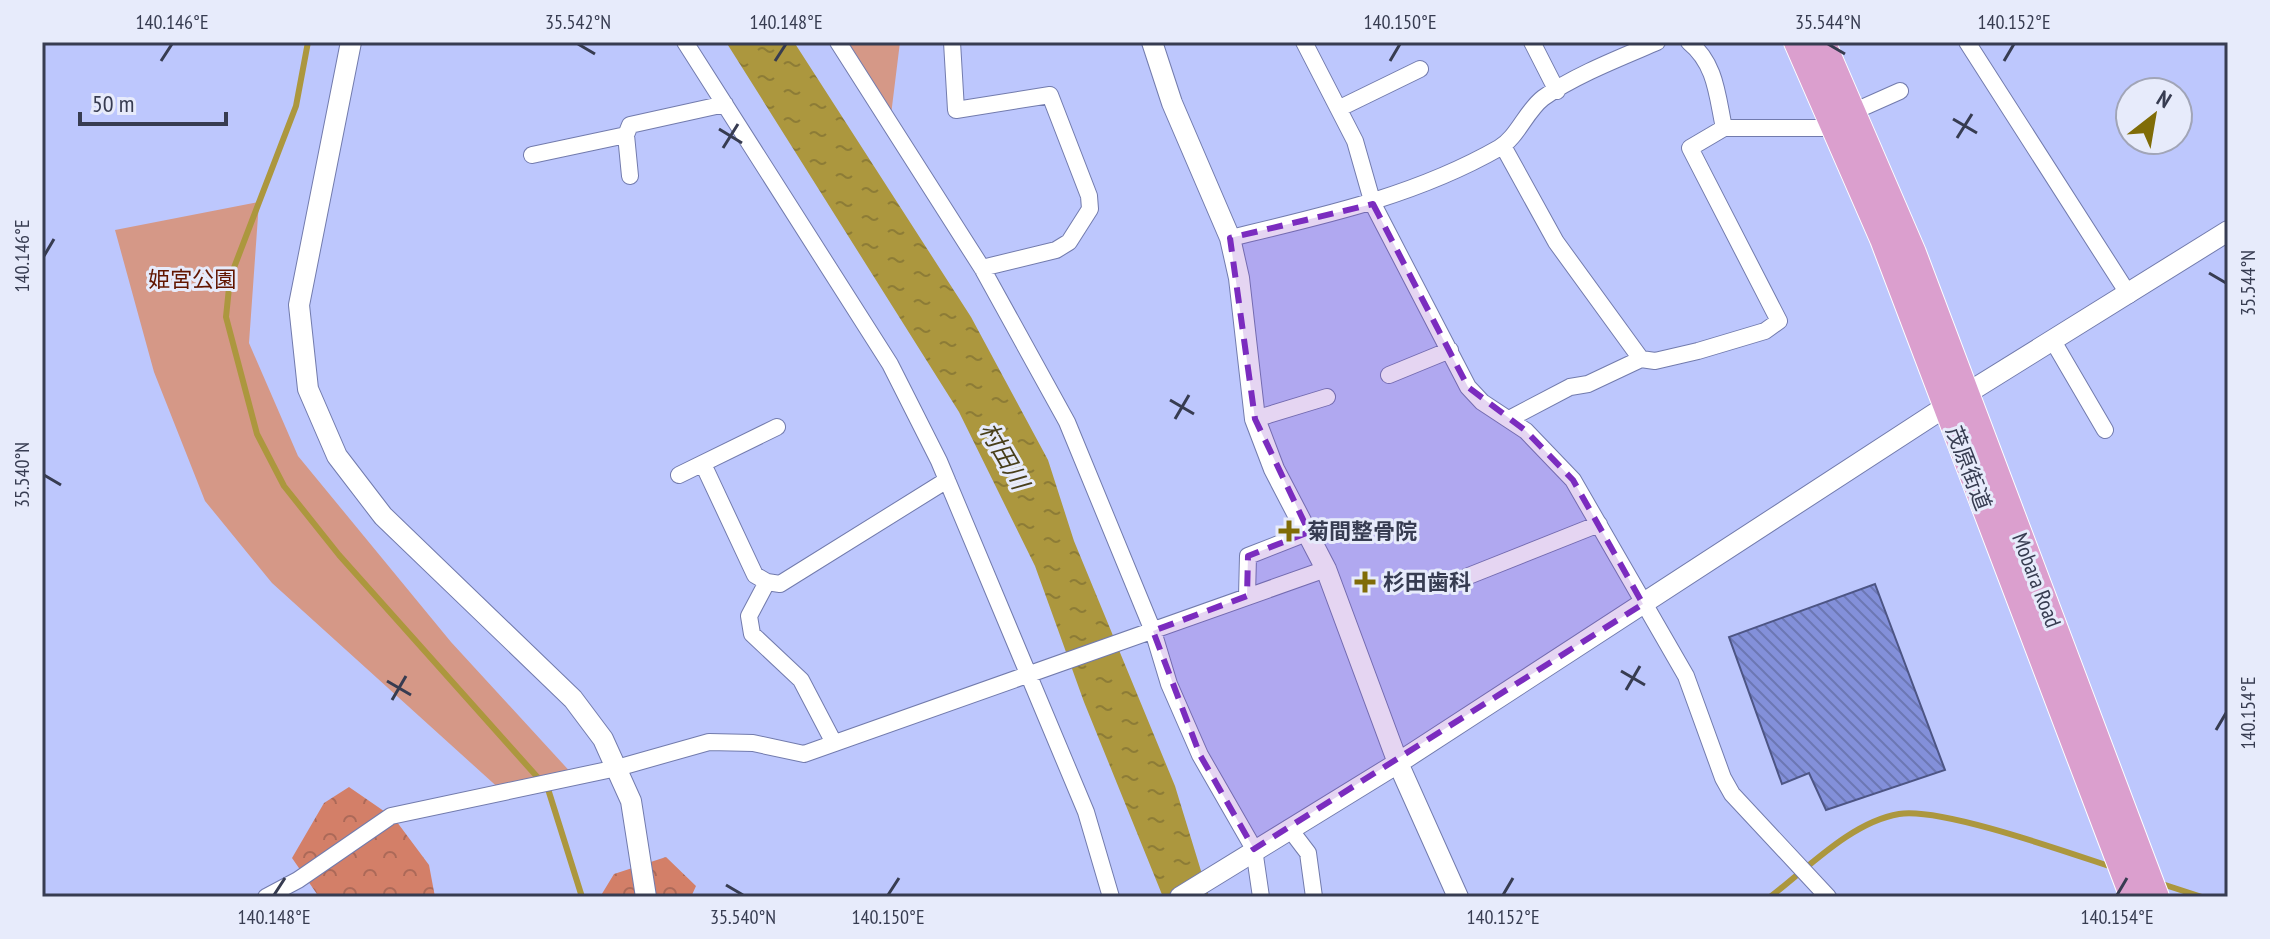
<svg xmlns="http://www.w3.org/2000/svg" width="2270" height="939" font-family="'PT Sans Narrow','Noto Sans JP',sans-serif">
<defs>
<pattern id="forest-crowns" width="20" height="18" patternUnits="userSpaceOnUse" patternTransform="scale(2)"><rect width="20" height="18" fill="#d37f68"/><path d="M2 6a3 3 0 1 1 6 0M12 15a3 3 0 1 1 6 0" fill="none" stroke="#ac6958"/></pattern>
<pattern id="water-ripples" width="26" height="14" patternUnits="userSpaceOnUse" patternTransform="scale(2)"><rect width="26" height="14" fill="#ac973e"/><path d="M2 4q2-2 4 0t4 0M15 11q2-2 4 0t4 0" fill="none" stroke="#8d7c36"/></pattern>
<pattern id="building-back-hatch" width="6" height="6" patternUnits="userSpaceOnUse" patternTransform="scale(2)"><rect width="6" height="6" fill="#8390da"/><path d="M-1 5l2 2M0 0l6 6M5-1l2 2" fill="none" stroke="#6c77b3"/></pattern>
</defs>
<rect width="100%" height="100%" fill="#bdc7fd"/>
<path fill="url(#forest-crowns)" d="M349,787L394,818L429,865L435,897H319L292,858L324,803Z
M666,857L696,886L691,897H600L614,874Z"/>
<path fill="#d59887" d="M837,42H900L890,123Z
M259,202L249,343L298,456L451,642L575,777L503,792L272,583L205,501L154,372L115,230Z"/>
<path fill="url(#water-ripples)" d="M726,42H794L971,317L1048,460L1074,541L1175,786L1209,897H1163L1084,702L1035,566L959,412Z"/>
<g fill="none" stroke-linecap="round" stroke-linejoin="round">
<path stroke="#ac973e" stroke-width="6" d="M308,42L296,106L230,278L226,317L257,434L284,486L339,555L548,789L582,897
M2159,883L2202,897
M1770,897C1807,869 1851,822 1899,814C1941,807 2069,853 2115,868"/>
</g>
<path fill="url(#building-back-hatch)" stroke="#4d5584" stroke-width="2" d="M1875,584L1945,770L1826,810L1809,773L1782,784L1729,637Z"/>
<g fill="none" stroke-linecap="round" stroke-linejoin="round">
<g stroke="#727bad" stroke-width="18">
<path id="minor" d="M685,42L890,364L939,461L1086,812L1111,897
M838,42L982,268L1067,422L1153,631L1169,684L1200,755L1254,849L1261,897
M952,42L956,110L1050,95L1089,196L1090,209L1069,242L1056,250L982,268
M1304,42L1355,141L1373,204L1468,387L1482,402L1526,431L1573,480L1686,676L1723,778L1732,794L1828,897
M1532,42L1557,91
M1689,42C1716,64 1717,95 1724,128
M1967,42L2129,295
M1340,108L1420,69
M1855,111L1900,91
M1503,146L1556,242L1641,359
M532,155L626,135
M630,176L626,135L630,125L725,104
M1230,238C1322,216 1415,196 1499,148C1517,138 1526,111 1543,98C1573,76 1622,57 1657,42
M2053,341L2105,430
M1389,375L1450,350
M1255,419L1327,397
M1509,419L1570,387L1588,384L1641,359L1655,361L1698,351L1765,331L1779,321L1690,148L1724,128H1836
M703,464L755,575L767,582L780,584L947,480
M679,475L777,427
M1466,577L1599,524
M767,582L749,616L752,634L801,680L834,743
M1247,596L1248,556L1309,532
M1289,828L1308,853L1314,897
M266,897L298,880L391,816L617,768L709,742L753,743L804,754L1326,569"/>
</g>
<g stroke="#727bad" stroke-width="22">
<path id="tertiary" d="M351,42L299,305L308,389L337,456L383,516L573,699L603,739L631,801L646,897
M1152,42L1172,103L1230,238L1239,278L1255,419L1274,469L1326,569L1398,763L1458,897
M1180,897L1398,763L1945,407L2228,231"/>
</g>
<g stroke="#fff" stroke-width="28">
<path id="primary" d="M1797,42L1883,239L2133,897
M1822,42L1913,253L2156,897"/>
</g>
<use href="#minor" stroke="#fff" stroke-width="16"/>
<use href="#tertiary" stroke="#fff" stroke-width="20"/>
<use href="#primary" stroke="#db9fce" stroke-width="26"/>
</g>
<path fill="#7b2cbf" fill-opacity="0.2" stroke="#7b2cbf" stroke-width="6" stroke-dasharray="16 10" stroke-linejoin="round" d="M1373,204L1468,387L1526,431L1573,480L1643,604L1254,849L1200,755L1153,631L1247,596L1248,556L1309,532L1255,419L1230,238Z"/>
<path fill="none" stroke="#373c51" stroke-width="3" d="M578,44L595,54M1828,44L1845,54M161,61L172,44M775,61L786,44M1390,61L1400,44M2004,61L2014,44M1953,119L1977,133M719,129L742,143M1957,138L1972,114M723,148L738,124M44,256L54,239M2209,273L2226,283M1170,400L1194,414M1175,419L1189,395M44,475L61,485M1621,671L1645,685M387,681L411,695M1626,690L1640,666M392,700L406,676M2216,730L2226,713M726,885L743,895M274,895L285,878M888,895L899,878M1503,895L1513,878M2117,895L2127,878"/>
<g fill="#806c07" stroke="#e7ebfb" stroke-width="3">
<path d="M1285 519h8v8h8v8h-8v8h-8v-8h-8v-8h8z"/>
<path d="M1361 570h8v8h8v8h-8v8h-8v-8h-8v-8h8z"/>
</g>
<g text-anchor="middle" stroke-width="6" stroke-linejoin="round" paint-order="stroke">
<g font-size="22" fill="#621600" stroke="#e7ebfb">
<text x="192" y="287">姫宮公園</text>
</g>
<g font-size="22" fill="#373c51" stroke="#e7ebfb">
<text transform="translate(1969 468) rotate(69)" y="8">茂原街道</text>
<text transform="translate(2037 580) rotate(69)" y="8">Mobara Road</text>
</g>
<g font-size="22" font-weight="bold" fill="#373c51" stroke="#e7ebfb" text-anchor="start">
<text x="1307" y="539">菊間整骨院</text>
<text x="1383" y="590">杉田歯科</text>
</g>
<g font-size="24" font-style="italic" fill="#483f1a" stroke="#e7ebfb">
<text transform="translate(1004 456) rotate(60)" y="8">村田川</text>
</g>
</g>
<rect width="2270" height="939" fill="none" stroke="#e7ebfb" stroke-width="88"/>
<g transform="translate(2154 116) rotate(31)"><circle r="38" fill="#e7ebfb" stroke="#a1a5b7" stroke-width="2"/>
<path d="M0-6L14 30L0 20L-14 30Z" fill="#806c07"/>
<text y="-12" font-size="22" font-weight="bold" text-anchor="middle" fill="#373c51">N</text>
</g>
<path d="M80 112v12h146v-12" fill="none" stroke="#373c51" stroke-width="4"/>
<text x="92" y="112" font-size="24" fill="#373c51" stroke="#e7ebfb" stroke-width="6" paint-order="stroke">50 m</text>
<rect x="44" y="44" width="2182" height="851" fill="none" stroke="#373c51" stroke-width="3"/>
<g font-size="20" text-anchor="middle" fill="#373c51">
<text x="172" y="29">140.146°E</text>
<text x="578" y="29">35.542°N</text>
<text x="786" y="29">140.148°E</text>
<text x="1400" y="29">140.150°E</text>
<text x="1828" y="29">35.544°N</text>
<text x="2014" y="29">140.152°E</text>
<text transform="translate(22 256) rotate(-90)" y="7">140.146°E</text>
<text transform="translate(2248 283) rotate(-90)" y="7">35.544°N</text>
<text transform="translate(22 475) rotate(-90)" y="7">35.540°N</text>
<text transform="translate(2248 713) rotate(-90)" y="7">140.154°E</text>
<text x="274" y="924">140.148°E</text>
<text x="743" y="924">35.540°N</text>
<text x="888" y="924">140.150°E</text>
<text x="1503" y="924">140.152°E</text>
<text x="2117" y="924">140.154°E</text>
</g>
</svg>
